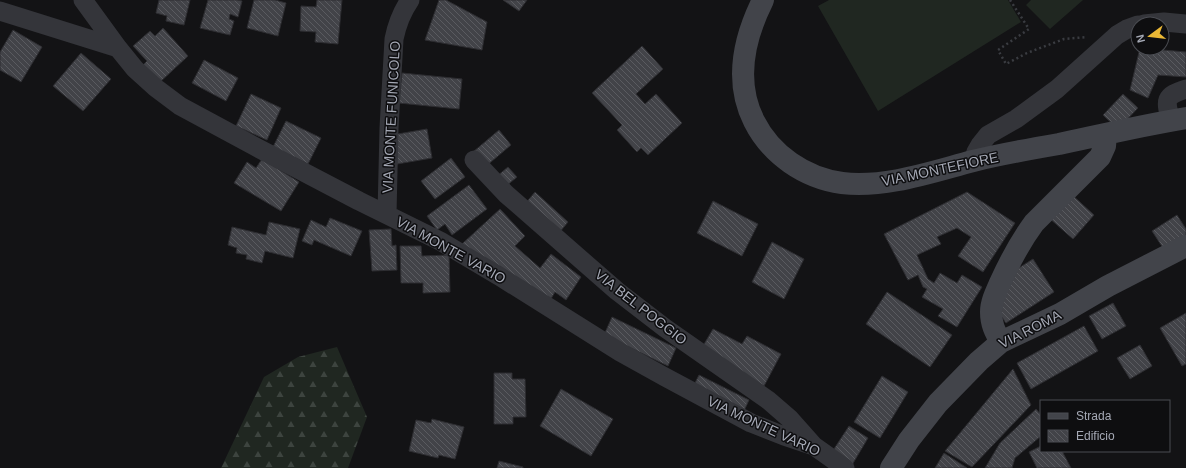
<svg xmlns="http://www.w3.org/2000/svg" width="1186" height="468" font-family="Arial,sans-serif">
<defs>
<pattern id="forest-firs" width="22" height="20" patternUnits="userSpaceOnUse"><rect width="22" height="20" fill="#202721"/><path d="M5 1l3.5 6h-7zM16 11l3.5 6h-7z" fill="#3d443f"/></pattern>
<pattern id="building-back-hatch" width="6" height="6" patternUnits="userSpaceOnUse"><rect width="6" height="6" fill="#424348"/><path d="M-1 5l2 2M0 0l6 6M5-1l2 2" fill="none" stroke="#5a5b60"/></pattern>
</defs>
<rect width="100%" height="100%" fill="#131315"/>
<path fill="url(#forest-firs)" d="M337,347L367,417L348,468H221L264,377L298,357Z"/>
<path fill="#202721" d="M829,0H1008L1021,22L878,111L818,6Z
M1031,0H1083L1050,29L1026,5Z"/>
<path fill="url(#building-back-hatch)" stroke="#2d2d31" d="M159,0H190L184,25L166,21L167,16L156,13Z
M208,0H237L242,1L238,17L230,14L229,19L234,21L230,35L200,28Z
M254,0H275L286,3L278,36L247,28Z
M317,0H342L338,44L315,42L316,32L300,31L301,6L316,7Z
M439,0H446L487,22L482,50L425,40Z
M503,0H527L519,11Z
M163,28L188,56L159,83L143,65L147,61L133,46L150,31L155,36Z
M13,30L42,47L21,82L0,70V52Z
M642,46L663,69L636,94L645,104L656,94L682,123L648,155L641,148L637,152L617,130L622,125L592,93Z
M1140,48L1186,52V77L1158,75L1148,98L1130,90Z
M81,53L111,79L83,111L53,86Z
M204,60L238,78L226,101L192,83Z
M402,73L462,79L459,109L399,103Z
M251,94L281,108L267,140L236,126Z
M1123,94L1138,108L1118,129L1103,115Z
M286,121L321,138L308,164L273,147Z
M427,129L432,158L397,164L392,135Z
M499,130L511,145L485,167L473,152Z
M451,158L465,177L435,199L421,181Z
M262,159L299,182L281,211L234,183L247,162L256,168Z
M508,167L517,177L505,187L496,177Z
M469,185L487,209L452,235L445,224L437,230L427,216Z
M535,192L568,222L559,233L525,204Z
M967,192L1015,223L983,272L958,256L971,237L957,228L937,237L941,244L917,255L928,279L934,283L940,273L957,283L962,275L982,287L957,327L938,316L943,309L922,297L927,289L923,287L918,275L908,280L884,234Z
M1070,193L1094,215L1073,239L1048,217Z
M713,201L758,224L742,256L697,233Z
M500,209L525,236L515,246L540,268L551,254L581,277L566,300L555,292L549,302L462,244Z
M1177,215L1186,229V237L1165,251L1152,231Z
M330,218L362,231L351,256L314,240L312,245L302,241L311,220L326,227Z
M269,222L300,229L293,258L265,251L262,263L246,259L247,255L236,253L237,248L228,245L232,227L266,235Z
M391,229L392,246L396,245L397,270L372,271L369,230Z
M772,242L804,259L784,299L752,282Z
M400,246H421L422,256L449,255L450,292L423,293V283H401Z
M1033,259L1054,292L1006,323L995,307L1006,276Z
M887,292L952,335L930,367L866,324Z
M1113,303L1126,326L1102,339L1089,316Z
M1186,313V364L1182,366L1160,328Z
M612,317L676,348L668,366L604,335Z
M1084,326L1098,351L1031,389L1017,363Z
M713,329L742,344L747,336L781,354L764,386L700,351Z
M1140,345L1152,366L1130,379L1117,358Z
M1013,369L1031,405L972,467L945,451Z
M494,373H512V379H525L526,417H513V424H494Z
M699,375L749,400L743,413L693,387Z
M882,376L908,392L880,438L854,422Z
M561,389L613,419L591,456L540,426Z
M1036,409L1041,415V436L1015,458L1012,468H985L1000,443Z
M432,419L464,427L455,459L439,455L438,458L409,451L416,420L431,423Z
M849,426L868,438L852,465L832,452Z
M1041,446V451H1062L1071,468H1037L1029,452Z
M944,453L967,468H935Z
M499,461L523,467V468H497Z"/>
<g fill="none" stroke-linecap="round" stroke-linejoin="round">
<path stroke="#3a3c41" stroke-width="2.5" stroke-dasharray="2 3" stroke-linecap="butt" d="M1010,0L1029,29L998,50L1006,64L1027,53L1064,39L1087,37"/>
<path stroke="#34353a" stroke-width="19" d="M83,0L118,48L135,69L156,88L180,106L256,147L359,201L440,241L499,276L620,352L665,377L751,423L784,436L814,446L845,468
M0,11L118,48
M1144,24L1164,22L1186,24
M1171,121C1165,100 1164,96 1186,89
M474,160L506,194L617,291L665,328L768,400L790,419L814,446
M973,161L976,152L980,145L988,135L1016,119L1057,89L1117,35L1127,29L1138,25
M387,214L389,128L394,39C397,24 401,13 410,0"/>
<path stroke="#42444a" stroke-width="22" d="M763,0C744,38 734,81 754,121C771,155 805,178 842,183C886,188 931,172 973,161C1001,154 1030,149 1059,144C1101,135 1143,125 1186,118
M1001,342C995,332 991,324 991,312C991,302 996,292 1000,283C1010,261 1020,242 1034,223L1100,157L1105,146L1106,134
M891,468L909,440L938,403L979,361L1001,342L1060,314L1108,286L1186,246"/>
</g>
<g text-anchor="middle" stroke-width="3" stroke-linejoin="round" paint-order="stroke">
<g font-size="14" fill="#a5a9b5" stroke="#0e0e10">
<text transform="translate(391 117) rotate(-87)" y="5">VIA MONTE FUNICOLO</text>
<text transform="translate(940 169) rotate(-12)" y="5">VIA MONTEFIORE</text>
<text transform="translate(451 250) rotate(29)" y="5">VIA MONTE VARIO</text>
<text transform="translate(641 307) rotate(38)" y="5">VIA BEL POGGIO</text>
<text transform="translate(1030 329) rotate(-27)" y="5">VIA ROMA</text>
<text transform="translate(764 426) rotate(25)" y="5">VIA MONTE VARIO</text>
</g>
</g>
<rect x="1040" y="400" width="130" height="52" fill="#0e0e10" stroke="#4a4c52"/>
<rect x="1048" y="413" width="20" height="6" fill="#42444a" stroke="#4a4c52"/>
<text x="1076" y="420" font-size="12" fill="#a5a9b5">Strada</text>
<rect x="1048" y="430" width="20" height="12" fill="url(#building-back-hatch)" stroke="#4a4c52"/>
<text x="1076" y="440" font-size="12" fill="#a5a9b5">Edificio</text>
<g transform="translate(1150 36) rotate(255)"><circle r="19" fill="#0e0e10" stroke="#4a4c52"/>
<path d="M0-3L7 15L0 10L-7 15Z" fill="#ebb835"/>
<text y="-6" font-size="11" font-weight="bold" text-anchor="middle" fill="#a5a9b5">N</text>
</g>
</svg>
